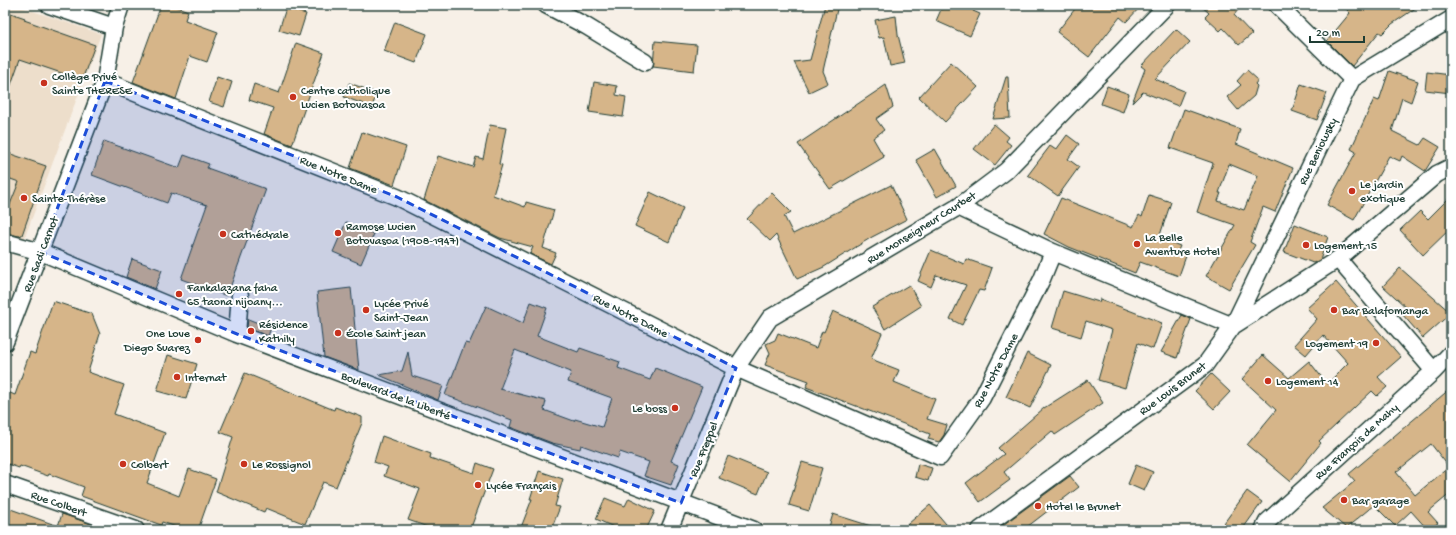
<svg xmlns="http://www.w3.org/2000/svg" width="1456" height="535" font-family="'Gochi Hand',sans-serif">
<rect width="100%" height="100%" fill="#f7f0e7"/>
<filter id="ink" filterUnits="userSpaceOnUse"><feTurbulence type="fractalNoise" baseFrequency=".025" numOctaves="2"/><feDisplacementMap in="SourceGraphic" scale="8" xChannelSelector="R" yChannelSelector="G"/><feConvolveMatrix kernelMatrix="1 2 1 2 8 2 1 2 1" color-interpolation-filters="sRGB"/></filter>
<g filter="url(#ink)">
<path fill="#eddecb" d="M5,5H15L101,34L20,250L5,244Z"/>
<path fill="#d6b589" stroke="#1f3d34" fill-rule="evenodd" d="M161,5H173L188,11L185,20L218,32L207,62L190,56L176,99L133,82Z
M825,5H838L823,71L828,83L809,92L794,62L810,60Z
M943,5H976L973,11L980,14L970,36L936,21Z
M1078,5H1142L1126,22L1120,17L1089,57L1057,32Z
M1200,5H1242L1234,15L1252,34L1239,45L1223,28L1220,31L1205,17L1209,13Z
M1342,5H1420L1392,24L1382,34L1379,32L1352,66L1327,41L1350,13Z
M286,8L306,14L299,36L279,30Z
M5,11L25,18L24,20L95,45L82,80L20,59L7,96H5Z
M896,16L898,35L905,63L890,66L884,37L879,38L875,20Z
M395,22L427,34L416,63L384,51Z
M1176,29L1190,42L1155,79L1184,91L1178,106L1143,92L1132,103L1145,69L1141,66Z
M655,41L697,45L694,71L653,66Z
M296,43L324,53L292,145L264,134L273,108L249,100L254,84L279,93Z
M951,62L978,87L945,122L919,97Z
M1247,70L1258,80L1255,84L1257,86L1254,96L1238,110L1227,97L1241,85L1237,81Z
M1389,71L1418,81L1411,102L1402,98L1392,131L1420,145L1425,138L1440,147L1425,171L1402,156L1400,161L1389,156L1354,220L1327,205L1356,152L1351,149L1374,99L1379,101Z
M1427,72L1451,75V93L1425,90Z
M217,77L232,82L224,107L209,102Z
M1006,77H1008L1010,118L993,119Z
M594,82L617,86L616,95L626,97L623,117L589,112Z
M349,83L377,93L372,107L344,97Z
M1301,84L1327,93L1317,120L1292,111Z
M886,85L893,107L876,119L884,130L873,138L884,157L830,189L798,144Z
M1107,86L1129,94L1123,112L1101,104Z
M1184,109L1240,129L1236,144L1293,168L1275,212L1263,207L1250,242L1255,245L1229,289L1206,276L1235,225L1197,212L1213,163L1170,148ZM1229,164L1258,176L1244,210L1218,201L1221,193H1219Z
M994,124L1009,137L1006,141L1011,145L995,165L974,149Z
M490,125L506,128L499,164L502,165L493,195L525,207L526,202L554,210L543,248L556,253L551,264L530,254L533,247L500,238L424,200L438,156L473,167L476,157L483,159Z
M362,132L406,147L394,185L350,168Z
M1067,135L1079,144L1068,159L1079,167L1058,196L1028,175L1050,146L1056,150Z
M104,141L179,168L184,155L209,164L207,168L266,189L227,296L181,279L207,205L171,193L167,203L92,175Z
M935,149L956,186L937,197L916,160Z
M5,152L46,166L22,235L19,236L5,233V217L19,182L5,177Z
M891,185L907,219L872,237L824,267L797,279L776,235L770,241L747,219L772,193L791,212L784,216L793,234Z
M650,192L683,208L669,242L635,226Z
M1149,195L1171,202L1159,238L1180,246L1177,253L1186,256L1179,276L1140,262L1135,273L1069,247L1044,234L1061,198L1133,227L1139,215L1142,217Z
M1451,196V228L1423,255L1400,230L1420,211L1428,219Z
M346,222L374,234L361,264L333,252Z
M1295,224L1328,237L1320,260L1313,263L1284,252Z
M931,250L964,264L966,259L992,268L984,291L979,290L962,325L950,319L966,285L936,275L931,287L918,281Z
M132,259L162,270L155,289L126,277Z
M1400,268L1451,313L1423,338L1402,314L1408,309L1383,286Z
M1336,282L1401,357L1378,377L1387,387L1377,396L1372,391L1319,441L1321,443L1290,481L1247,445L1276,410L1242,379L1263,355L1289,378L1309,361L1327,384L1348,363L1323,335L1306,355L1294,345L1317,319L1307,308Z
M909,285L921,306L885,329L872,307Z
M351,288L353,308L359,370L324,357L317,292Z
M1063,291L1099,302L1100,299L1162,323L1153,349L1138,343L1125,388L1098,380L1112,330L1086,321L1081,337L1052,328Z
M53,301L92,314L100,334L88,372L124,385L114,414L165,433L147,483L179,496L189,469L216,479L198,530H185L162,522L161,525L81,496L84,487L49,474L48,476L20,466L19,468L5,463V391L15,395L30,352L35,354Z
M531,302L547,308L537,336L578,352L580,348L620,362L618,368L650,380L655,368L702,387L671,461L679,464L671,485L644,476L649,462L620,452L618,458L581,445L580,449L552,443L510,427L512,420L445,395L465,343L469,344L486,306L523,323ZM515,350L571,372L568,382L612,398L602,427L575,419L574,421L544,410L546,401L500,389Z
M833,311L882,333L871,359L899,370L894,382L935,399L927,419L947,425L944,435L939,442L928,439L930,434L806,387L809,381L765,365L770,353L766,344L775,340L778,333L816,348L822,331L824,332Z
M1182,315L1191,319L1177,358L1161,352Z
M248,319L271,328L268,336L247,328Z
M408,352L412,376L443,386L438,400L379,375L402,371Z
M1027,353L1051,365L1030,408L1006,397Z
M168,355L197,364L186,399L157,391Z
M245,373L334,410L335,407L362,417V423L336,487L323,482L305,524L266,508L264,512L216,492L233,437L220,432Z
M1211,374L1230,392L1214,409L1195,391Z
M1088,380L1103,403L1055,435L1052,431L1004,472L1010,480L980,502L966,483L1004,454L998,448L1044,408Z
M1451,388V493L1428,512L1438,523L1428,530L1411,511L1395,526L1374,505L1346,528L1322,508L1355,481L1349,474ZM1431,444L1449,467L1415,495L1396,472Z
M382,436L431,454L430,458L474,473L477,463L493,469L470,530H436L408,520L420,489L384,476L388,467L374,462Z
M728,456L767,472L758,494L719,478Z
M802,462L822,468L809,511L789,505Z
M918,464L932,468L928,481L915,477Z
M1136,465L1153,472L1144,491L1128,484Z
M539,471L563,479L555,506L560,507L551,530H520L532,499H530Z
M1070,476L1079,487L1023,530H996Z
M1247,491L1262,502L1242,530H1219Z
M605,498L625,506L629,498L655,511L646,530H620L596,519Z
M930,505L951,530H901Z
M5,507L58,526L62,514L103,528L102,530H5Z
M833,514L874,527V530H828Z"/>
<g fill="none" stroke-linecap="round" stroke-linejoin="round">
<g stroke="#1f3d34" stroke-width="19">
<path id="street" d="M49,5L114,27
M546,5L586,26L645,62
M1277,5L1352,79
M105,81L397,197L736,368L940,457L982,398L1042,279L1053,252
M958,207L1053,252L1233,326L1352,79L1451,19
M5,242L41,252L237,334L754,530
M1338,259L1434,371
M237,334L240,295
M5,342L105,81L114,27L121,5
M5,484L136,530
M669,530L736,368L770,318L958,207L1006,171L1167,5
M980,530L1205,365L1233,326L1338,259L1437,174L1451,167
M1263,530L1267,522L1434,371L1451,353"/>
</g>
<use href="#street" stroke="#fff" stroke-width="16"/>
</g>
</g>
<path fill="#1d4ed8" fill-opacity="0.2" stroke="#1d4ed8" stroke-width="3" stroke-dasharray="8 5" stroke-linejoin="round" d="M105,81L397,197L736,368L681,503L237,334L41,252Z"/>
<g fill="#c8321e" stroke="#fff" stroke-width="1.5">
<circle cx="44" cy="83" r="4"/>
<circle cx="293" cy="97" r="4"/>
<circle cx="1352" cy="191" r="4"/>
<circle cx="24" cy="198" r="4"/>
<circle cx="338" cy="233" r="4"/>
<circle cx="223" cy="234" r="4"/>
<circle cx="1137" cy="244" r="4"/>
<circle cx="1306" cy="245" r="4"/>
<circle cx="179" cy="294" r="4"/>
<circle cx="366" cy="310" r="4"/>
<circle cx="1334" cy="310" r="4"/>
<circle cx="251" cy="331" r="4"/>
<circle cx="338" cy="333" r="4"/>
<circle cx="198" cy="340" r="4"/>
<circle cx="1376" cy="343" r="4"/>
<circle cx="177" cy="377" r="4"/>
<circle cx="1268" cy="381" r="4"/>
<circle cx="675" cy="408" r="4"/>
<circle cx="123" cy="464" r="4"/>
<circle cx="244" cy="464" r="4"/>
<circle cx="478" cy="485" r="4"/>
<circle cx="1344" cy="500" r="4"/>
<circle cx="1038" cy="506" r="4"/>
</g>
<g text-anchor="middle" stroke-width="4" stroke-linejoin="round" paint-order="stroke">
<g font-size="12" fill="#1f3d34" stroke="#fff" text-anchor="start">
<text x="52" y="80">Collège Privé<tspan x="52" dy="14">Sainte THERESE</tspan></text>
<text x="301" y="94">Centre catholique<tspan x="301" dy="14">Lucien Botovasoa</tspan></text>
<text x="1360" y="188">Le jardin<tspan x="1360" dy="14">exotique</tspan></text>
<text x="32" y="202">Sainte-Thérèse</text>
<text x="346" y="230">Ramose Lucien<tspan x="346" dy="14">Botovasoa (1908-1947)</tspan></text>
<text x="231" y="238">Cathédrale</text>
<text x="1145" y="241">La Belle<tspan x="1145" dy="14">Aventure Hotel</tspan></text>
<text x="1314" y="249">Logement 15</text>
<text x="187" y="291">Fankalazana faha<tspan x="187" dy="14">65 taona nijoany...</tspan></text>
<text x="374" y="307">Lycée Privé<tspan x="374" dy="14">Saint-Jean</tspan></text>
<text x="1342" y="314">Bar Balafomanga</text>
<text x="259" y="328">Résidence<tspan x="259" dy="14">Kathily</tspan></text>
<text x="190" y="337" text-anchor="end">One Love<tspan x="190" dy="14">Diego Suarez</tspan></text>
<text x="346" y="337">École Saint jean</text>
<text x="1368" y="347" text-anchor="end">Logement 19</text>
<text x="185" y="381">Internat</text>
<text x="1276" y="385">Logement 14</text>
<text x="667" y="412" text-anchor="end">Le boss</text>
<text x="131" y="468">Colbert</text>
<text x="252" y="468">Le Rossignol</text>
<text x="486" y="489">Lycée Français</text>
<text x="1352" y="504">Bar garage</text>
<text x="1046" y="510">Hotel le Brunet</text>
</g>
<g font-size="12" fill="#1f3d34" stroke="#fff">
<text transform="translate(1317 151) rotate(-64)" y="4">Rue Beniowsky</text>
<text transform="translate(339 174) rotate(22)" y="4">Rue Notre Dame</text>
<text transform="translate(921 227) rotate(-32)" y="4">Rue Monseigneur Courbet</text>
<text transform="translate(40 254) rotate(-69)" y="4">Rue Sadi Carnot</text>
<text transform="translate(631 315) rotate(27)" y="4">Rue Notre Dame</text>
<text transform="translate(995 370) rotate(-62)" y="4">Rue Notre Dame</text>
<text transform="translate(1172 388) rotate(-37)" y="4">Rue Louis Brunet</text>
<text transform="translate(396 395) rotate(21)" y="4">Boulevard de la Liberté</text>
<text transform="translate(1356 441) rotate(-42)" y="4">Rue François de Mahy</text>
<text transform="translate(703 449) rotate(-68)" y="4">Rue Freppel</text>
<text transform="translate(59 503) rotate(19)" y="4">Rue Colbert</text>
</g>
</g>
<rect width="1456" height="535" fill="none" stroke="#fff" stroke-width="20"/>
<rect x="10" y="10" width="1436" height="515" fill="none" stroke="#1f3d34" stroke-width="1.5" filter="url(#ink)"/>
<path d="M1310 36v6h54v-6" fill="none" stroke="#1f3d34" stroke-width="2"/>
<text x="1316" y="36" font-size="12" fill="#1f3d34" stroke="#ffffff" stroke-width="3" paint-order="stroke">20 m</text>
</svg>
